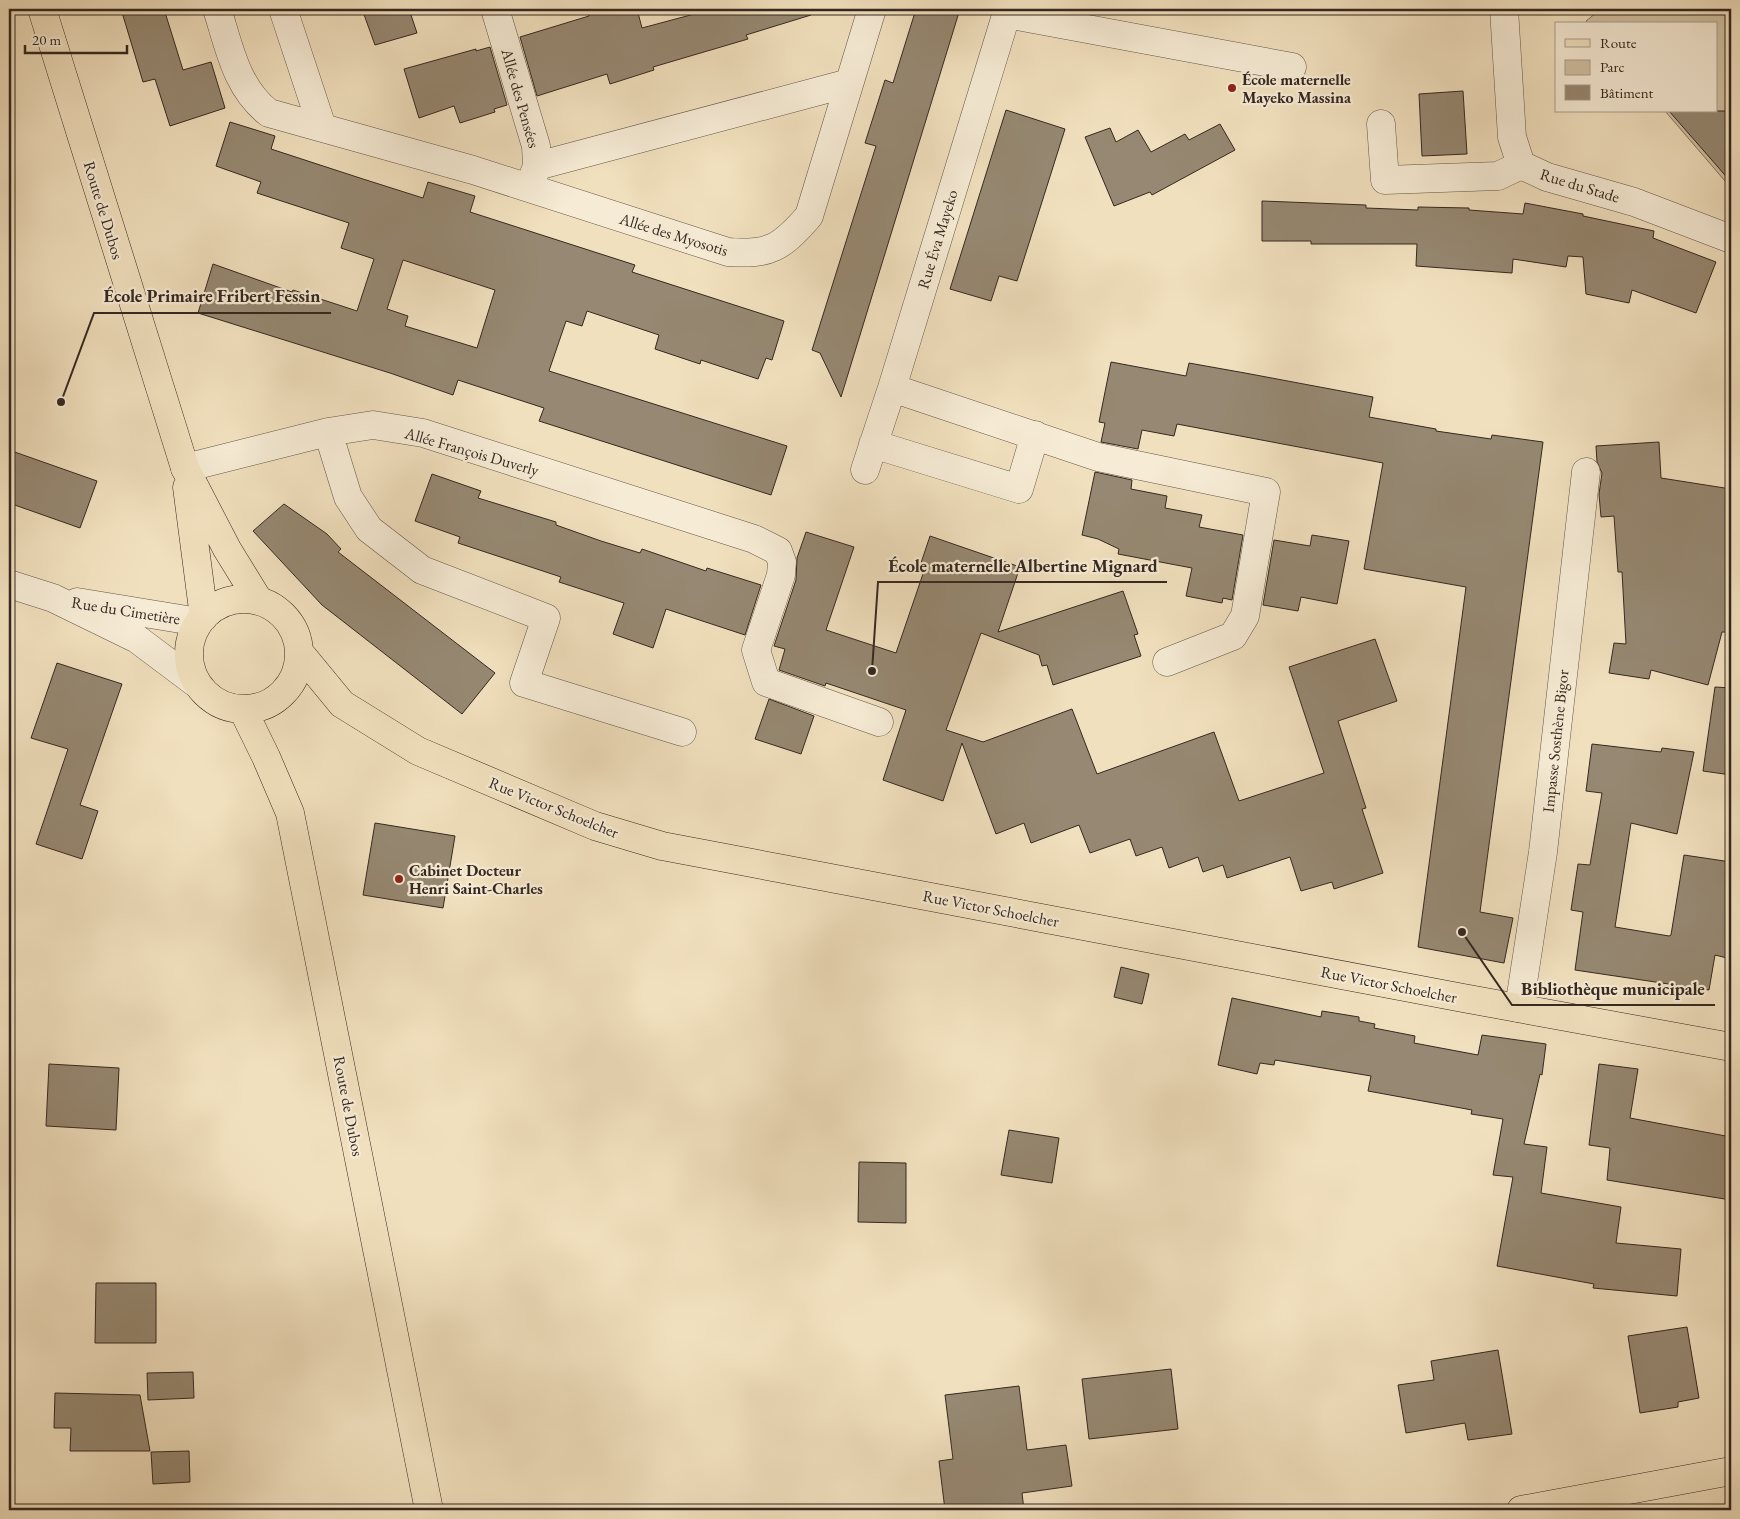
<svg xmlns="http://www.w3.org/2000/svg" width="1740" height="1519" font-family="'EB Garamond',serif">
<rect width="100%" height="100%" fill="#f1e0be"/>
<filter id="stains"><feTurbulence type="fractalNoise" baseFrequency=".004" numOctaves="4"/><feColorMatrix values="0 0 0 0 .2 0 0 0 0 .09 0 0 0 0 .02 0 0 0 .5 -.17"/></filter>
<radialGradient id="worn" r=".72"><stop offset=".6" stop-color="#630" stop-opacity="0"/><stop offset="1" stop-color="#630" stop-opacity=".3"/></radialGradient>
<path fill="#d1c1a3" stroke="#827462" d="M1601,9H1731V188L1665,111H1716V24H1589L1586,21Z"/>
<path fill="#968872" stroke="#342820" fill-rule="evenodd" d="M121,9H164L183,70L211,62L225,108L170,126L155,79L143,82Z
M362,9H409L417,33L375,45Z
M587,9H637L642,28L713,9H810L811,15L746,35L748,39L653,67L654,70L610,84L607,74L537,96L520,37L589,16Z
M916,9H960L841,397L820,353L812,350L876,146L865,143L885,80L893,83Z
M490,47L507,105L494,109L495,112L460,123L454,106L419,118L404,69L476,49V51Z
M1463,91L1467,154L1422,156L1419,94Z
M1006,110L1065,129L1017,281L999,276L991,301L950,289Z
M1669,111H1731V182Z
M230,122L275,136L271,149L363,179L423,198L428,182L475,196L470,212L635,265L632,272L784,321L772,360L766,358L758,379L701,360L700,364L655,349L659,335L587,311L582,326L566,321L549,371L787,446L771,495L539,421L544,408L458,380L453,395L390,373L198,313L213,264L292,292L293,290L357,311L374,259L341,248L349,223L257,193L261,182L216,166ZM403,260L495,290L477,348L405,326L408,316L387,309Z
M1220,124L1235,150L1152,195L1150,192L1114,206L1085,137L1110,128L1116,142L1138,130L1151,152L1185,134L1189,140Z
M1262,201L1366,205V208L1418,210V207L1469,208V210L1523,214L1525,203L1583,214V216L1654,231L1653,238L1716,262L1696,313L1632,290L1629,303L1586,294L1583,257L1568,256L1566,267L1513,259L1512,273L1416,266L1417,244H1311V241H1262Z
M1111,362L1186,376L1189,363L1245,373L1373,397L1369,417L1436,429V431L1491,439L1492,435L1543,442L1480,912L1513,918L1504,963L1418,947L1466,587L1364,569L1383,463L1177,424L1174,436L1142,430L1138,449L1101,442L1105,423L1099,422Z
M1659,442L1661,478L1731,489V632H1722L1708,685L1651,670L1649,679L1609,673L1614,643L1626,644L1622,572H1618L1614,516L1601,517L1599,494L1602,473L1597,462L1596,446Z
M9,450L97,481L80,528L9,503Z
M1095,472L1132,480L1131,489L1167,496L1165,508L1202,515L1199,527L1243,535L1232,600L1223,598L1222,603L1186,596L1192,568L1118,554L1119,549L1098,539L1082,535Z
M432,474L481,491L478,498L556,522V525L601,541L640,553L642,549L706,571L707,568L761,585L745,635L666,609L653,648L613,634L624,603L559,582L561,577L458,543L460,537L415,521Z
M284,504L327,534L341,549L338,552L495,673L462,714L322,605L253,531Z
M806,532L854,547L826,630L896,653L926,565L921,563L930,536L1020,567L998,632L1123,591L1138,634L1134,635L1141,656L1053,685L1047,665L1042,666L1039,655L981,633L946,730L983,742L1072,709L1097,774L1214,732L1239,801L1324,773L1289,667L1375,639L1397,701L1338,721L1366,808L1362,809L1383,873L1334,889L1332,882L1301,891L1290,857L1227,878L1223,865L1203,872L1198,857L1169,868L1162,847L1136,856L1130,839L1090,853L1079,825L1031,843L1024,823L996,834L962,743L943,801L883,780L906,710L826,683L825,686L779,670L785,649L774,646L796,580L797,558Z
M1312,535L1349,541L1337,604L1301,597L1298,611L1263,605L1274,540L1310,546Z
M57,663L122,684L80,805L98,811L82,859L36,844L68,749L31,738Z
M1715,687L1731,688V775L1703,771Z
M769,699L814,716L801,754L755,739Z
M1592,744L1661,752L1662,748L1694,752L1677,834L1631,823L1615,927L1669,936L1671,935L1684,855L1731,862V959L1715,955L1709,990L1575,970L1583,912L1571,910L1578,864L1590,865L1602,793L1586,791Z
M375,823L455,836L443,908L363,895Z
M1121,967L1149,974L1142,1004L1114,997Z
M1232,998L1321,1017L1322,1011L1359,1017V1021L1375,1024L1374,1028L1415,1036L1414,1043L1478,1055L1482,1035L1546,1044L1542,1075L1540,1074L1524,1144L1547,1147L1541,1193L1621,1207L1616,1243L1681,1249L1677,1296L1593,1288L1594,1284L1497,1266L1513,1177L1493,1175L1503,1119L1471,1114L1472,1110L1368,1091L1371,1076L1275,1060L1274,1065L1260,1063L1257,1074L1218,1065Z
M49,1064L119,1068L116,1130L46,1126Z
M1599,1064L1638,1069L1630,1118L1731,1137V1200L1607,1180L1610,1148L1589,1145Z
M1009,1130L1059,1138L1052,1183L1001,1175Z
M859,1162L906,1163V1223L858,1222Z
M96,1283H156V1343H95Z
M1687,1327L1699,1398L1678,1402V1407L1640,1413L1628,1336Z
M1498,1350L1512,1434L1468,1440L1465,1423L1406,1433L1398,1385L1434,1380L1431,1361Z
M1171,1369L1178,1429L1089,1439L1082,1379Z
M193,1372L194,1398L148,1400L147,1373Z
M1019,1386L1027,1450L1066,1445L1072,1486L1022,1493L1024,1510H945L939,1461L953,1459L945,1395Z
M55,1393L140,1395L150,1451H70L71,1428H54Z
M189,1451L190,1482L153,1484L151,1452Z"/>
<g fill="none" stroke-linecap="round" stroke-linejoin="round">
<g stroke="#635648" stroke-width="29">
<path id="minor" d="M217,9C229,46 236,88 269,113L473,170L728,252C770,255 781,248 809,216L872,9
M283,9L322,127
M495,9L536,146L537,166L531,182
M1504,9L1512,137L1521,165L1547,177L1634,202L1731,239
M1006,14L1292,67
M1381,124L1385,180L1498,176L1521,165
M537,166L849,83
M892,388L1098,457L1266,492L1245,616L1233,636L1167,662
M328,432L348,497L369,529L422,570L546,618L524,683L682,732
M873,444L1019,489L1035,435
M185,468L328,432L373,425L423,433L754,539L778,551L782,562L781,575L756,650L766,682L879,722
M865,470L892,388L1008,9
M9,584L53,598L137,639L197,684
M77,602L199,622
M1519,1008L1543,852L1586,472"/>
</g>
<g stroke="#342820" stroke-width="29">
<path id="major" d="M42,9L185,468L227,549L259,601
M187,487L204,617
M189 654a55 55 0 1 1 110 0a55 55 0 1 1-110 0Z
M300,653L342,704L418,751L595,826L662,846L1463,998L1731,1047
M243,710L266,757L290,813L429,1510
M1521,1510L1731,1471"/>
</g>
<use href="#minor" stroke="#f6ebd5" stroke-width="28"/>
<use href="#major" stroke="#f1e0be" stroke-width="28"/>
</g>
<g fill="#8f2418" stroke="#f6ebd5" stroke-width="2">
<circle cx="1232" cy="88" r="5"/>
<circle cx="399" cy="879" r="5"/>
</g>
<g text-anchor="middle" stroke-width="4.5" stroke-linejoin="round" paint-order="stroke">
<g font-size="16" font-weight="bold" fill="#342820" stroke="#f6ebd5" text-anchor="start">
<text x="1242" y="85">École maternelle<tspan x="1242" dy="18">Mayeko Massina</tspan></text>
<text x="409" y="876">Cabinet Docteur<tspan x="409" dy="18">Henri Saint-Charles</tspan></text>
</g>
<g font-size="16" fill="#342820" stroke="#f6ebd5">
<text transform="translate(521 98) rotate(74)" y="6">Allée des Pensées</text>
<text transform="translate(1580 185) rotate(17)" y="6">Rue du Stade</text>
<text transform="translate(104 210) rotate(73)" y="6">Route de Dubos</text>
<text transform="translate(674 234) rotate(17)" y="6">Allée des Myosotis</text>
<text transform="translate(937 239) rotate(-73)" y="6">Rue Éva Mayeko</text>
<text transform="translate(472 451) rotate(16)" y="6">Allée François Duverly</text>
<text transform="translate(126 610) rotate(9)" y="6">Rue du Cimetière</text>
<text transform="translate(1555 741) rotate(-84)" y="6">Impasse Sosthène Bigor</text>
<text transform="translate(554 807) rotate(22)" y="6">Rue Victor Schoelcher</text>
<text transform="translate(991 908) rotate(11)" y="6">Rue Victor Schoelcher</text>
<text transform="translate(1389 984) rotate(11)" y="6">Rue Victor Schoelcher</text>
<text transform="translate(349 1106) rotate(79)" y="6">Route de Dubos</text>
</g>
</g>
<path fill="none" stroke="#342820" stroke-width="2" d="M61 402L94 313H331M872 671L878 582H1167M1462 932L1512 1005H1715"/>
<g fill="#342820" stroke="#f6ebd5" stroke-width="2">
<circle cx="61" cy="402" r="5"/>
<circle cx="872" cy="671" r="5"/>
<circle cx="1462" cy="932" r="5"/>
</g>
<g font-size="18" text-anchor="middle" font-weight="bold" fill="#342820" stroke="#f6ebd5" stroke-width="4.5" stroke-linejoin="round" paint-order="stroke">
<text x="212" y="302">École Primaire Fribert Fessin</text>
<text x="1023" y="572">École maternelle Albertine Mignard</text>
<text x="1613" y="995">Bibliothèque municipale</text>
</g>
<rect width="1740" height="1519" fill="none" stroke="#f1e0be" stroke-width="30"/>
<rect x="10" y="10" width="1720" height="1499" fill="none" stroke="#342820" stroke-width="2.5"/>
<rect x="15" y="15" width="1710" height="1489" fill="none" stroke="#342820"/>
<rect x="1555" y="22" width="162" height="90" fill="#f6ebd5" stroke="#a89d8d"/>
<rect x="1565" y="39" width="25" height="8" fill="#f1e0be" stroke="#a89d8d"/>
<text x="1600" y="48" font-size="15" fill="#342820">Route</text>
<rect x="1565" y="60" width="25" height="15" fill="#d1c1a3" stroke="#a89d8d"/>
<text x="1600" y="72" font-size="15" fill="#342820">Parc</text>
<rect x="1565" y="85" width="25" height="15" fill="#968872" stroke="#a89d8d"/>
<text x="1600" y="98" font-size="15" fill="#342820">Bâtiment</text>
<path d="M25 45v8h102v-8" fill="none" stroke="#342820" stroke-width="2.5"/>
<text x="32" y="45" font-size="15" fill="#342820" stroke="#f6ebd5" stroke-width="4" paint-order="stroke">20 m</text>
<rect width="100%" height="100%" filter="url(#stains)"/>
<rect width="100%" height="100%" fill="url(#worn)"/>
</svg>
